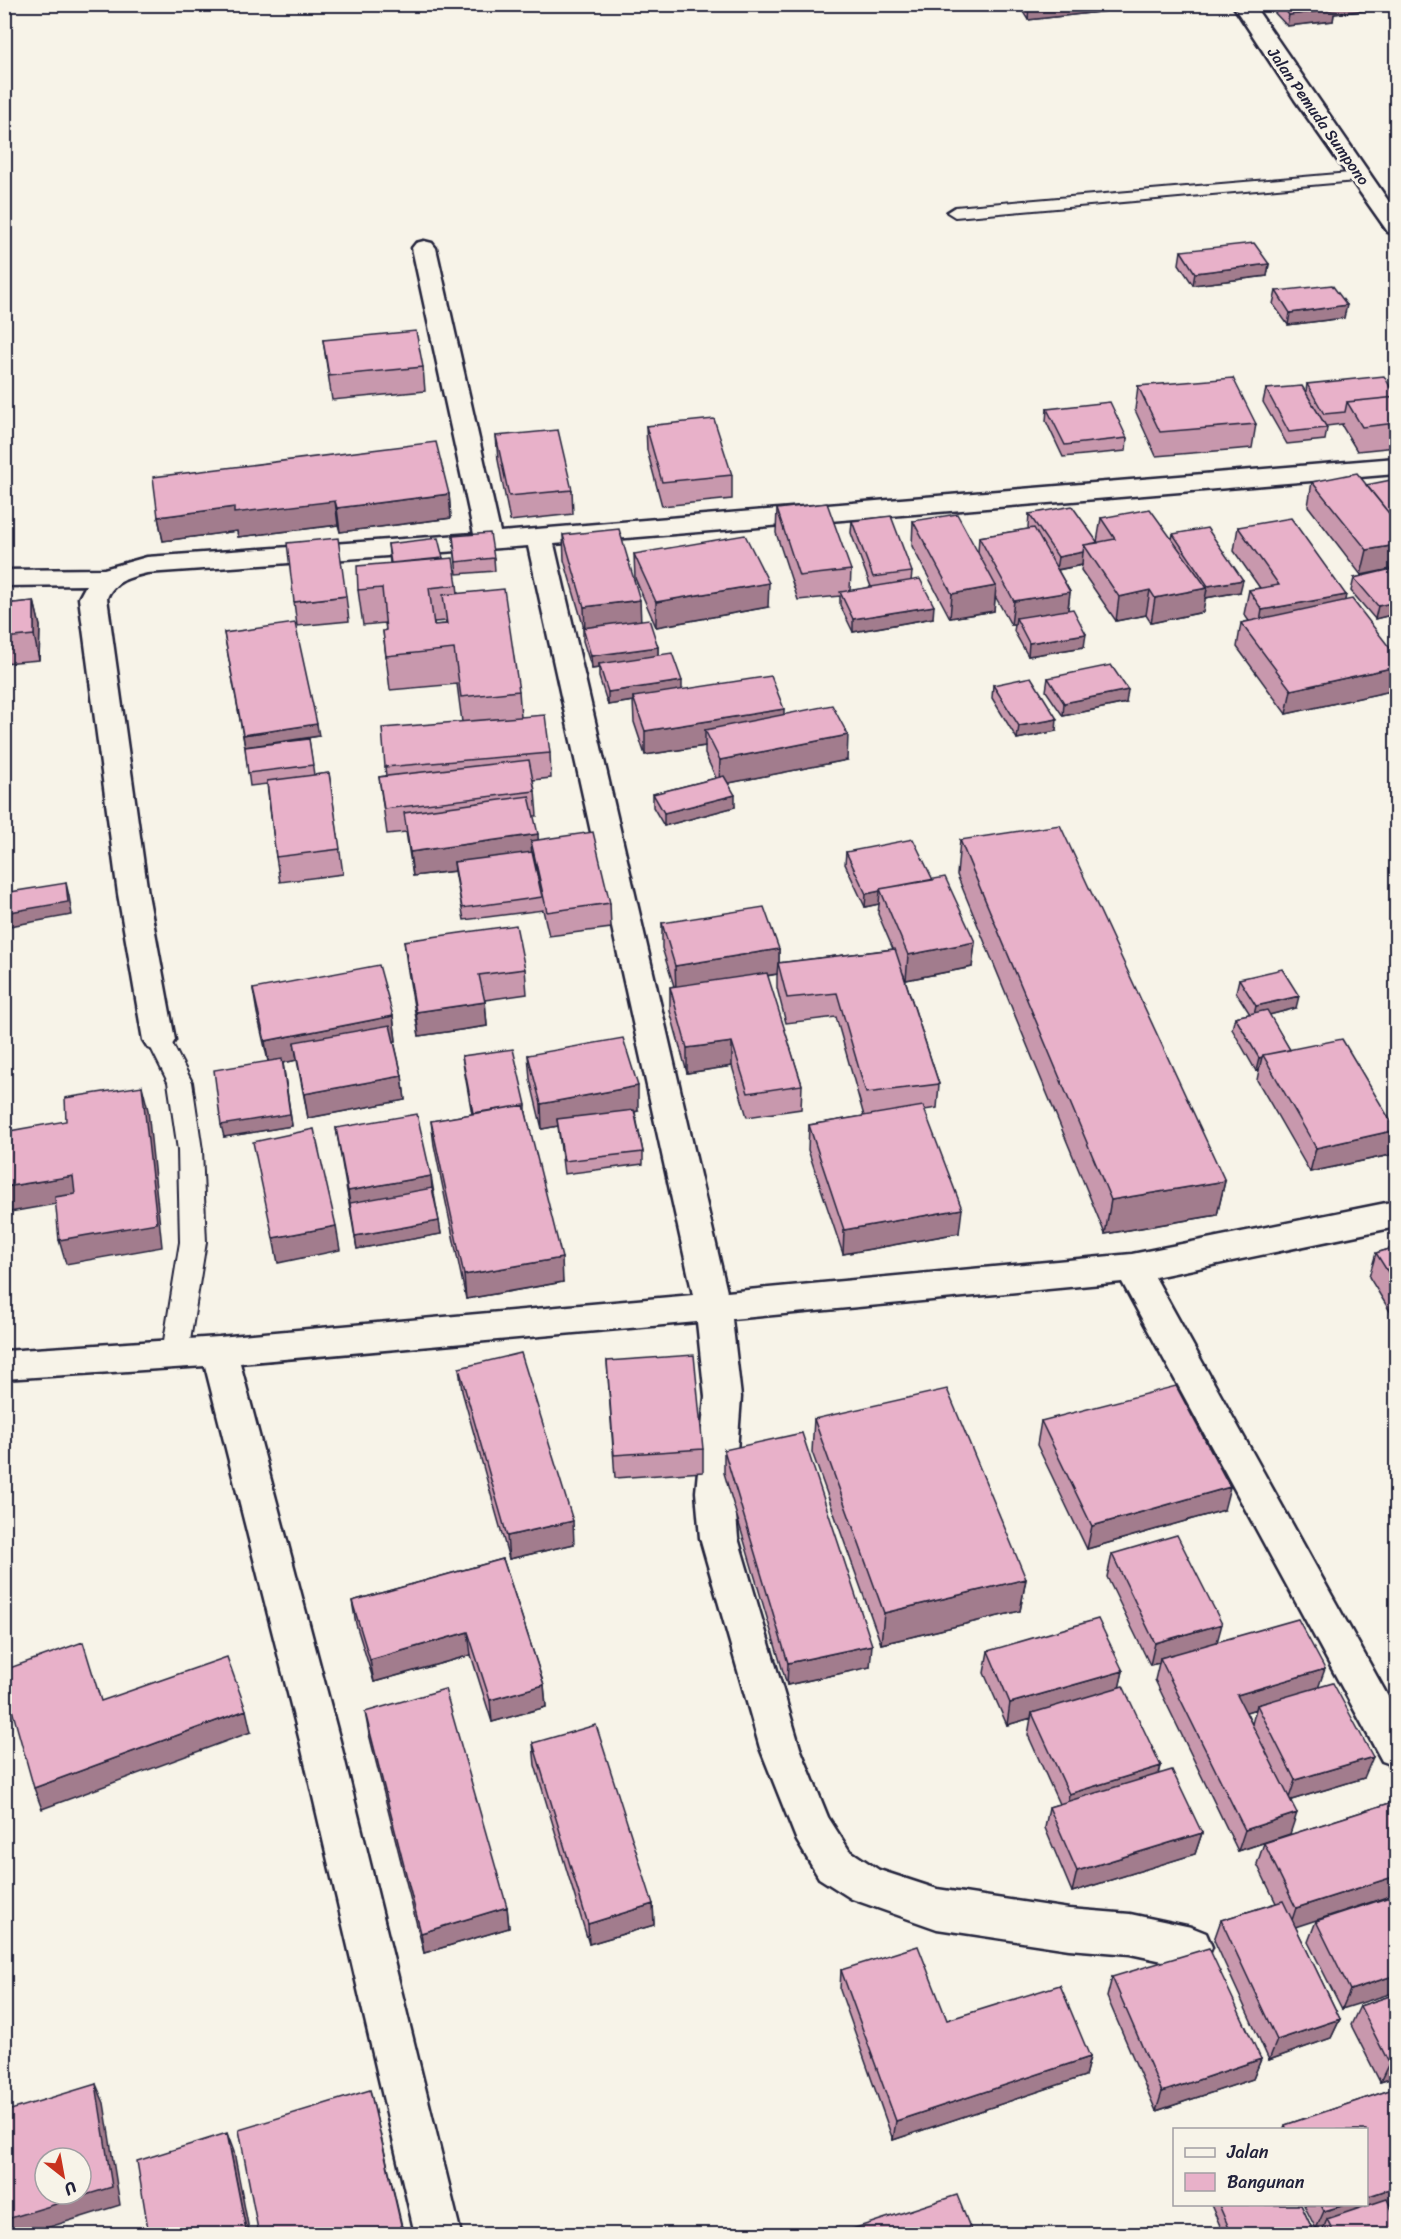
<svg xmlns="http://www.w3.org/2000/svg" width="1401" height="2239" font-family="Sriracha,sans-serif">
<rect width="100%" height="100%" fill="#f7f3e8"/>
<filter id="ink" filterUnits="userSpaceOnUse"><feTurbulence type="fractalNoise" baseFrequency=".0167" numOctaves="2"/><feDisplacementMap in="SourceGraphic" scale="12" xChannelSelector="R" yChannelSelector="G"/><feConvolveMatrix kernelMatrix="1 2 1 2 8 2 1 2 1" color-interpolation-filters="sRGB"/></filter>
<g filter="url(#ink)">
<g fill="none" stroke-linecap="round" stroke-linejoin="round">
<g stroke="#22223b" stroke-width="4">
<path id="lane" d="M1361,172L1369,177L1367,180L955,217L947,212L955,207Z
M159,1032L167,1034L192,1082L202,1150L206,1242L188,1353L184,1360L175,1363L166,1360L162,1353L180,1242L178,1150L168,1082L147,1040L151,1034Z"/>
</g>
<g stroke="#22223b" stroke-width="5">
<path id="street" d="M1232,4H1253L1396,212V234L1388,232L1295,100Z
M424,241L432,243L436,248L500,532L1396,458V474L554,544L727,1292L1132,1254L1396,1201V1227L1155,1277L1396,1711V1766L1382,1761L1122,1282L732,1319L741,1397L734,1492L738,1538L800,1748L828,1817L849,1850L879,1870L937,1889L1069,1909L1130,1914L1191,1927L1206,1933L1212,1947L1206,1961L1191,1967L1130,1954L1069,1949L937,1929L852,1899L819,1878L797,1841L760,1748L700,1538L696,1492L705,1397L697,1322L240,1363L340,1741L461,2234H415L300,1741L205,1366L4,1379V1351L219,1337L693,1295L528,546L147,573C130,577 114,581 107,598L148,894L175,1040L170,1048L159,1052L148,1048L143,1040L118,894L79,598L86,585L4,586V570L104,569L147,557L474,534L412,248L416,243Z"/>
</g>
<use href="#lane" fill="#f7f3e8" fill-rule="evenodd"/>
<use href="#street" fill="#f7f3e8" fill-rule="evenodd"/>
</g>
<path fill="#c898ad" stroke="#22223b" stroke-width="1.5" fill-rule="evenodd" d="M1018,4H1145L1144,7L1028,20Z
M1274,4H1386L1385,8L1334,14L1333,21L1287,26L1273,11Z
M1181,251L1269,264L1267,276L1193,285L1179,264Z
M1276,291L1344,318L1288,325L1273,304Z
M323,340L423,367L425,391L332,400Z
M1307,384L1396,396V447L1357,451L1342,426L1343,424L1326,426L1327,428L1325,440L1287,444L1263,402L1266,389L1306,391Z
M1138,386L1256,424L1252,448L1156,456L1135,410Z
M1047,409L1127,438L1126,451L1063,457L1046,421Z
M646,426L732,475V499L662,506L647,450Z
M496,436L572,490L573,514L510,521L498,460Z
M1312,482L1366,485L1396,568L1361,575L1308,506Z
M449,494L451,518L340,532L338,525L238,537L237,531L163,541L158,517Z
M777,509L851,570L850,591L871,587L851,533L852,521L912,572L911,581L933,618L853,632L840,605V596L798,600L776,533Z
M1029,514L1097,542L1101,518L1172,539L1173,534L1240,592L1205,598L1203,612L1151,623L1146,615L1116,621L1081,570L1082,565L1058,570L1070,592L1068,610L1084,647L1028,656L1014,631L1015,625H1011L995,596L994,611L950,618L912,546L913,521L978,552L979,537L1029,529L1028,527Z
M1238,527L1345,601L1396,656V690L1286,714L1237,647L1241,623L1249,621L1244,614L1249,590L1260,588L1234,551Z
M563,535L641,620L658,647V655L682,690L784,715L847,760L728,783L735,807L664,826L653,807V794L716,778L705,754V746L645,755L634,722L633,701L608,705L599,677V668L592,669L583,641V628H584L564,560Z
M453,536L494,558L495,571L457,574Z
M388,544L443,558L457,585L458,593L519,691L521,717L550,753L551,778L533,780L535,791L537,816H533L538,840L610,903L611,928L549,936L543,910L464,920L455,871L413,876L406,832L387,834L379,777L386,776L385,767L462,722L457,684L390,690L383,631L386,630L385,623L363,625L358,590L390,563ZM446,621V624L434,625V622Z
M634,554L768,607L656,627L635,578Z
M1396,568V631L1389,623L1391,615L1375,619L1351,591L1354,578Z
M346,596L349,621L297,626L294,602Z
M34,601L40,626L39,660L4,663V604Z
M224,633L319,736L277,743L309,739L314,775L329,773L343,874L280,882L276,857L267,784L250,786L245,747Z
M1048,678L1126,703L1063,716L1046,691Z
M993,685L1056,731L1017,739L992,698Z
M960,840L1225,1181L1217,1215L1105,1234L957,875Z
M846,852L933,880L975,942L972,967L906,980L903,973L939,1084L937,1108L924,1110L959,1233L843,1254L808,1150L809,1125L864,1116L836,1017L786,1023L777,988V974L767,976L802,1085L801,1109L747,1117L732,1066L687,1073L670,1011V987L674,986L662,948V923L779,949V963L893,949L878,914L879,904L865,907L845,864Z
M404,941L525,969L527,994L485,1000L487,1026L419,1036L407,965Z
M1239,979L1296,1008L1269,1015L1290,1050L1396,1130L1390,1155L1310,1172L1257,1080L1259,1070L1256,1071L1232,1029L1235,1017L1250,1014L1236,992Z
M253,989L393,1016L396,1041H394L402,1076L405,1100L308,1118L297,1060L283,1063L292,1126L224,1137L268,1061L257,1013Z
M1396,991V1002L1394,999Z
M528,1055L638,1111L635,1112L643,1152V1164L564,1174L558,1126L542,1129L530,1079Z
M462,1056L526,1105V1113L563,1282L466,1299L434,1145L431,1121L472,1114L464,1069Z
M336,1128L431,1176L441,1234L357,1249Z
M1396,1247V1321L1369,1277L1376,1253Z
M607,1361L703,1449V1472L615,1478Z
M459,1368L574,1544L509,1559L462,1391Z
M814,1419L1026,1579L1020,1611L881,1644L812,1452Z
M1041,1421L1224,1510L1087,1549L1037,1445Z
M724,1450L870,1667L787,1685L724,1473Z
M1112,1554L1217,1642L1319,1687L1364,1778L1291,1800L1290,1834L1238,1851L1155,1680L1159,1663L1150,1665L1107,1577ZM1256,1709L1252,1724L1246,1712Z
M503,1559L544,1685L546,1707L492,1722L471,1655L374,1682L356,1624L352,1601Z
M988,1651L1123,1671L1119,1687L1161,1766L1159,1774L1202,1833L1195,1854L1072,1892L1045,1828L1049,1807L1059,1804L1028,1735L1031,1718L1007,1725L984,1673Z
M365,1712L507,1907L509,1928L424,1953L369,1734Z
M533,1743L653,1904L654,1925L589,1944L535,1765Z
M1396,1801L1295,1926L1340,2019L1331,2038L1269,2060L1214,1940L1221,1920L1276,1903L1257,1864L1264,1843Z
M1396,1895L1342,2009L1308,1942L1316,1921Z
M841,1970L947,2020L1090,2057L1085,2076L893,2140L840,1990Z
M1112,1977L1261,2059L1253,2079L1156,2111L1107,1997Z
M1396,1994V2077L1380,2082L1351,2025L1360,2006Z
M1396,2088V2202L1390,2204L1396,2218V2235H1326L1323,2228L1324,2227L1316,2229L1304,2205H1366V2130H1283L1285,2125Z
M1211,2205H1301L1315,2235H1224Z"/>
<path fill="#a27c8d" stroke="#22223b" stroke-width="1.5" d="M1029,4H1145L1144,7L1028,20Z
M1336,4H1386L1385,8L1334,14L1333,21L1287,26L1289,15L1335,9Z
M1269,264L1267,276L1193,285L1195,273Z
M1347,305L1344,318L1288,325L1290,313Z
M449,494L451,518L340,532L337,508Z
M335,501L338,525L238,537L237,531L163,541L158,517L234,507Z
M1396,545V568L1361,575L1367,550Z
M1083,552L1082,565L1056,570L1058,557Z
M1243,580L1240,592L1205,598L1208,586Z
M769,583L768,607L656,627V602Z
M996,586L994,611L950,618L952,594Z
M1207,588L1203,612L1151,623L1155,598Z
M1150,590L1146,615L1116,621L1119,597Z
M1070,592L1067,616L1016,618L1015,625H1011L1014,601Z
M1346,595L1341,619L1258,634L1262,610Z
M640,600L641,624L585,631L584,607Z
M34,601L40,626L39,660L34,635Z
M1396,602V614L1392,610L1391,615L1375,619L1378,606Z
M934,606L933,618L853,632V619Z
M1086,634L1084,647L1028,656L1029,643Z
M658,647V659L599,664V668L592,669L591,656Z
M1396,667V690L1286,714L1291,690Z
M682,681V694L633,697V701L608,705V692Z
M1128,690L1126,703L1063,716L1064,703Z
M784,709V733L705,730V746L645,755V731Z
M1057,719L1056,731L1017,739L1019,726Z
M317,724L319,736L245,747L243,735Z
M848,735L847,760L719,785L720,760Z
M735,795V807L664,826V813Z
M538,834L539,859L531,841L532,860L454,862L455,871L413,876L410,852Z
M66,883L69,896L72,915L4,927V913Z
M880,891L879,904L865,907L866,894Z
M975,942L972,967L906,980L908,955Z
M779,949V967L778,963L777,974L676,990L675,966Z
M1299,996L1296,1008L1253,1019L1256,1006Z
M485,1002L487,1026L419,1036L416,1012Z
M393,1016L396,1041L297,1060L294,1042L297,1060L283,1063L292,1126L224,1137L221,1125L269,1066L265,1041Z
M732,1042V1066L687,1073V1048Z
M1262,1057L1259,1070L1256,1071L1259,1058Z
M402,1076L405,1100L308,1118L304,1094Z
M142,1086L148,1110L162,1247L66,1264L59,1240Z
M638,1086V1111L558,1126L557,1119L558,1126L542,1129L541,1104Z
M1396,1130L1390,1155L1310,1172L1316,1148Z
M73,1176L79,1200L4,1213V1187Z
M431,1176L433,1200L352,1216L348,1191Z
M1225,1181L1217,1215L1105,1234L1111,1200Z
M962,1209L959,1233L843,1254L844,1230Z
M439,1221L441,1234L357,1249L355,1236Z
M336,1226L340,1250L278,1263L273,1238Z
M562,1258L563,1282L466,1299L464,1275Z
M1230,1487L1224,1510L1087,1549L1092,1526Z
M573,1521L574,1544L509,1559L507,1536Z
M1026,1579L1020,1611L881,1644L884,1613Z
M1222,1624L1216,1646L1160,1658L1159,1663L1150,1665L1155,1643Z
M468,1632L471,1655L374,1682L370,1660Z
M872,1645L870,1667L787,1685L788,1663Z
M1325,1669L1317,1691L1257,1705L1256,1709L1230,1717L1237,1695Z
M1123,1671L1118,1693L1032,1713L1031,1718L1007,1725L1010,1703Z
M544,1685L546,1707L492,1722L490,1700Z
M246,1710L251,1732L42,1809L34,1788Z
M1373,1757L1364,1778L1288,1801L1295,1780Z
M1161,1766L1155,1788L1065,1815L1069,1794Z
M1297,1813L1290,1834L1238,1851L1245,1830Z
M1202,1833L1195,1854L1072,1892L1077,1871Z
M1396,1876V1894L1289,1929L1296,1908Z
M653,1904L654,1925L589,1944L588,1924Z
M507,1907L509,1928L424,1953L421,1933Z
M1396,1975V1992L1342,2009L1350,1990Z
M1340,2019L1331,2038L1269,2060L1277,2040Z
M1090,2057L1085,2076L893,2140L896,2121Z
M1261,2059L1253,2079L1156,2111L1162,2092Z
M1396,2061V2077L1380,2082L1389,2063Z
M96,2084L104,2103L120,2205L24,2235H4V2220Z
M370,2090L404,2235H384Z
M227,2133L234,2152L250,2235H247Z
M1396,2187V2202L1330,2224L1327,2219L1324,2227L1316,2229L1324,2211L1345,2205H1366V2197Z"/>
<path fill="#e8b1c9" stroke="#22223b" stroke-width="1.5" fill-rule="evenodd" d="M1280,4H1331L1335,9L1289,15Z
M1254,243L1269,264L1195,273L1181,251Z
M1332,285L1347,305L1290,313L1276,291Z
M416,331L423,367L329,376L323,340Z
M1384,376L1396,397L1347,402L1345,412L1324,414L1307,384Z
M1233,378L1256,424L1160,432L1138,386Z
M1302,386L1327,428L1289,432L1266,389Z
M1396,397V423L1362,427L1347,402Z
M1110,402L1127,438L1065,445L1047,409Z
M714,419L732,475L662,482L646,426Z
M558,430L572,490L509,496L496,436Z
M436,442L449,494L337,508L335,501L234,513V507L158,517L153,477Z
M1357,473L1396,522V545L1367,550L1312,482Z
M1396,479V522L1366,485Z
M827,503L851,570L799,576L777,509Z
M1072,506L1098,543L1084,545L1083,552L1058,557L1029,514Z
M1150,509L1207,588L1155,598L1150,590L1119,597L1084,545L1115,539L1101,518Z
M957,514L996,586L952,594L913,521Z
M891,516L912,572L873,577L852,521Z
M1291,518L1346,595L1262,610L1249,590L1279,585L1238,527Z
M1034,528L1070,592L1014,601L979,537Z
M1207,528L1243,580L1208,586L1173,534Z
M619,529L640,600L584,607L563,535Z
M490,533L494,558L456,562L453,536Z
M745,535L769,583L656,602L634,554Z
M338,538L346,596L294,602L287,543Z
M438,538L443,558L391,563L388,544Z
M453,558L457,585L429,588L434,625L447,624L443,595L504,589L519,691L461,697L454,649L386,656L383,631L386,630L382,588L358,590L357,566Z
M1396,568V602L1378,606L1354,578Z
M920,579L934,606L853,619L840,592Z
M1352,599L1396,656V667L1291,690L1241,623Z
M34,601V635L4,638V604Z
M1073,609L1086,634L1029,643L1016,618Z
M1396,609V615L1392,610Z
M649,619L658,647L591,656L583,628Z
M295,623L317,724L243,735L224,633Z
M672,653L682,681L608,692L599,664Z
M1111,665L1128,690L1064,703L1048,678Z
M771,676L784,709L645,731L633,697Z
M1031,677L1057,719L1019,726L993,685Z
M832,705L848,735L720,760L705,730Z
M545,715L550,753L385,767L382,728Z
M309,739L313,765L248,773L245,747Z
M529,760L535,791L384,809L379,777Z
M329,773L340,849L276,857L267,781Z
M724,776L735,795L664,813L653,794Z
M529,796L538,834L410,852L404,813Z
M1060,825L1225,1181L1111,1200L960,840Z
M593,832L610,903L547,912L531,841Z
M913,839L933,880L880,889V891L866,894L846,852Z
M532,852L542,897L462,908L454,862Z
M945,877L975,942L908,955L880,889Z
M66,883L68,902L4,913V893Z
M764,907L779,949L675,966L662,923Z
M516,925L525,969L479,975L485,1002L416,1012L404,941Z
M895,949L939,1084L866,1093L837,993L787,998L778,963Z
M379,965L393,1016L265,1041L253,989Z
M1282,969L1299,996L1256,1006L1239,979Z
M767,973L802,1085L748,1093L732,1042L687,1048L670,987Z
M1267,1010L1290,1050L1263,1055L1262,1057L1259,1058L1235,1017Z
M390,1025L402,1076L304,1094L294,1042Z
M623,1038L638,1086L541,1104L528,1055Z
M1342,1039L1396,1130L1316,1148L1263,1055Z
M513,1049L526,1105L473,1113L462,1056Z
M282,1059L290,1114L221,1125L214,1070Z
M142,1086L157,1223L59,1240L55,1197L75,1194L73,1176L4,1187V1132L66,1121L65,1098Z
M524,1105L562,1258L464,1275L431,1121Z
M923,1106L962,1209L844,1230L809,1125Z
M634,1110L643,1152L564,1161L557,1119Z
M417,1114L431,1176L348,1191L336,1128Z
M314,1129L336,1226L273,1238L253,1142Z
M432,1188L439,1221L355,1236L350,1203Z
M1396,1247V1285L1376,1253Z
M521,1353L573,1521L507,1536L459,1368Z
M694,1355L703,1449L614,1455L607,1361Z
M1176,1386L1230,1487L1092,1526L1041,1421Z
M947,1389L1026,1579L884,1613L814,1419Z
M802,1433L872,1645L788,1663L724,1450Z
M1177,1535L1222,1624L1155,1643L1112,1554Z
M503,1559L544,1685L490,1700L468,1632L370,1660L352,1601Z
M1098,1619L1123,1671L1010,1703L988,1651Z
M1298,1619L1325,1669L1237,1695L1297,1813L1245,1830L1160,1658Z
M83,1642L101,1701L227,1657L246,1710L34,1788L4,1681V1670Z
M1333,1683L1373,1757L1295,1780L1257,1705Z
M1123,1686L1161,1766L1069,1794L1032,1713Z
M445,1689L507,1907L421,1933L365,1712Z
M596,1725L653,1904L588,1924L533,1743Z
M1172,1770L1202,1833L1077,1871L1049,1807Z
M1396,1801V1876L1296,1908L1264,1843Z
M1396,1895V1975L1350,1990L1316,1921Z
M1283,1901L1340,2019L1277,2040L1221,1920Z
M918,1946L947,2020L1060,1985L1090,2057L896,2121L841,1970Z
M1209,1948L1261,2059L1162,2092L1112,1977Z
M1396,1994V2061L1389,2063L1360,2006Z
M96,2084L112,2187L4,2220V2112ZM45,2158H81V2194H45Z
M1396,2088V2187L1366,2197V2130H1287L1285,2125Z
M370,2090L402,2229L384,2235H259L239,2130Z
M227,2133L247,2235H149L137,2161Z
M957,2195L973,2235H834Z
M1387,2199L1396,2219V2235H1335L1327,2219Z
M1219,2205H1301L1315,2235H1232Z
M1321,2205H1345L1324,2211Z"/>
</g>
<g text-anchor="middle" stroke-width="6" stroke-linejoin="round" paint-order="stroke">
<g font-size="16" fill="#22223b" stroke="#f7f3e8">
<text transform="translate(1319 116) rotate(55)" y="6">Jalan Pemuda Sumpono</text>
</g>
</g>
<rect width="1401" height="2239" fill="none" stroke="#f7f3e8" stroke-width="24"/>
<rect x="12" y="12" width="1377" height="2215" fill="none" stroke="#22223b" stroke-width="2" filter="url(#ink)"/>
<rect x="1173" y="2128" width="195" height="78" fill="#f7f3e8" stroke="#a29fa3" stroke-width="1.5"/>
<rect x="1185" y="2148" width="30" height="9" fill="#f7f3e8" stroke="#a29fa3" stroke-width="1.5"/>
<text x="1227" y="2158" font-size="18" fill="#22223b">Jalan</text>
<rect x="1185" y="2173" width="30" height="18" fill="#e8b1c9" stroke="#a29fa3" stroke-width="1.5"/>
<text x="1227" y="2188" font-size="18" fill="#22223b">Bangunan</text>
<g transform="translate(63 2176) rotate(149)"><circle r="28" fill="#f7f3e8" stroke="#a29fa3" stroke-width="1.5"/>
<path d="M0-4.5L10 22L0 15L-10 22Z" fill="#c8321e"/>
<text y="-9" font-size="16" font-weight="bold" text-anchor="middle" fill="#22223b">U</text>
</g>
</svg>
